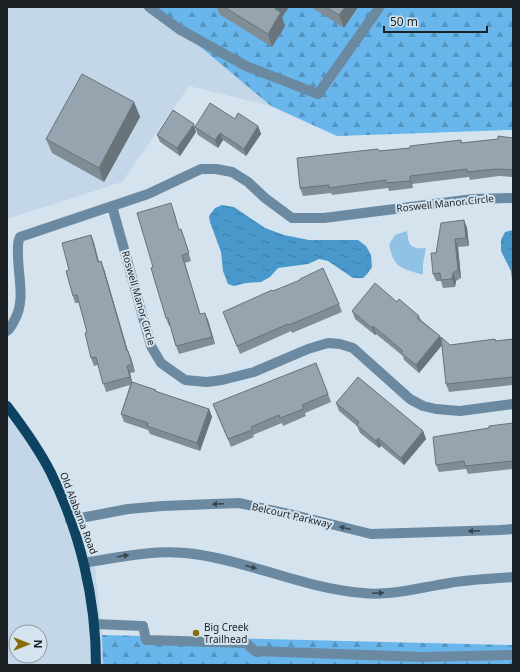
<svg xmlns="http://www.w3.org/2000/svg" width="520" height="672" font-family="'Noto Sans',sans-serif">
<defs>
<pattern id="forest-firs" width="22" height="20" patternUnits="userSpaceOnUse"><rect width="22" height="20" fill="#68b6ec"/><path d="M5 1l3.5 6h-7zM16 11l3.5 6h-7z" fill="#5594bf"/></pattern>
<pattern id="water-ripples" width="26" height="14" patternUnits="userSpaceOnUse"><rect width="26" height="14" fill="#4998cc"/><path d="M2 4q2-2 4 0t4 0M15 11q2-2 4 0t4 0" fill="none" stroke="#3c7ca5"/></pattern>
</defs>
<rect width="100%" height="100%" fill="#d4e3ee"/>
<path fill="#c3d7e8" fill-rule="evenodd" d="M7,7H513L253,91L271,106L189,86L122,182L7,219Z
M7,411L49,461L93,551L103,641V665H7ZM16,632H40V656H16Z"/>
<path fill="url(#forest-firs)" d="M153,7H513V130L337,136L271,106Z
M102,635L513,645V665H103Z"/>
<path fill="#90c2e6" d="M407,231C409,246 410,249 426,248L423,264V274H420C406,269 395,269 391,252C390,249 389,246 390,243C391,240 394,238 395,235Z"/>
<path fill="url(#water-ripples)" d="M222,205L234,207L265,228L284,235L309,240H358L366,246L371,255L372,267L368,273L363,278H353L328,261L319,259L308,264L278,268L270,277L261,282L246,283L234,286L228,284L223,271L221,252L210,222L209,216L215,208Z
M513,230V288L511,271L501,251V240L505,232Z"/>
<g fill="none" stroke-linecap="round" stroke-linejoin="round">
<path stroke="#6b8aa1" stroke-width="10" d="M149,7L179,29L246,66L318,94L379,8
M112,206L151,346L161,363L185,380L207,382L222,380L254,372L308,349L328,343L340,344L353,348L410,399L423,406L436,409L460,411L513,404
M7,331C11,328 12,325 14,321C26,301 18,277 18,255C18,249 17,243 20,237L148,194L201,169H216L232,172L248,182L265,198L292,218H324L473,199L513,198
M70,520L128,509L162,506L239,503L298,516L371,534L500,530L513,529
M84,563C123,556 162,548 201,555C256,564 308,589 363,593C390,596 418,588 444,584C466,579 490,579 513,577
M94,624L143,626L146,640L246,643L255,651L422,657L513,655"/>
<path stroke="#0e4261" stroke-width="10" d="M7,406C23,427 39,449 51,473C80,532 96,599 96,665"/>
</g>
<path fill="#808d96" d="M217,7H289L282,17L285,26L272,47L219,14Z
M311,7H358L344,28Z
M134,102L140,117L104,182L52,153L46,139Z
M235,119L258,126L261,134L246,156L223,140L218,148L198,135L195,127Z
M196,132L180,156L160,142L157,135Z
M513,138V177L499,176L470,180L469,177L412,184L413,188L389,191L388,188L332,195L331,193L303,196L300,188L379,151L410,148L461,140L462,143Z
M174,211L179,230L181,229L184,237L191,261L185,263L200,314L208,320L215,344L179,354L176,346L170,326H169L166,318L153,267Z
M464,220L467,228L469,246L458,247L461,278L456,281L455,287L443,288L441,281H436L433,274L436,253Z
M91,235L94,243L99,262L104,269L128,351L131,358L135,372L130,373L132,382L156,390V392L209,409L212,417L200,451L150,434L148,430L124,422L121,414L130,385L106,392L98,365L94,366L91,358L87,332L79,303H75L73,296L69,270Z
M273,291L339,304L342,312L292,333L291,331L240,354L223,312Z
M397,302L419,316L421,320L440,336L441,341L450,345L495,339L496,341L513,339V385L449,392L446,384L442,345L419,373L404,360L403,356L376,334L375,335L355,319L352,311Z
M328,394L331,402L305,413L306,416L283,426L282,423L253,435L254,437L231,447L213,404Z
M336,403L423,431L426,439L404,465L381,446L379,448L360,433L357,426L339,411Z
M513,423V469L468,474L466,469L439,472L436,465L489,428Z"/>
<path fill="#68737a" d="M276,7H289L282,17L285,26L272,47L268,34L275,9Z
M345,7H358L344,28L339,15Z
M134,102L140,117L104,182L99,168Z
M194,124L196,132L180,156L177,148Z
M258,126L261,134L246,156L244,149Z
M220,133L223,140L218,148L215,140Z
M410,176L413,188L410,181Z
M464,220L467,228L469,246L466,238Z
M91,235L94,243L101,270L98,262Z
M455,239L458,247L461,278L458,270Z
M101,261L104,269L130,359L127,351Z
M453,273L456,281L455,287L452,279Z
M205,313L208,320L215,344L212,337Z
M373,326L376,334L375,335L372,328Z
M440,336L443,344L419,373L416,365Z
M128,351L131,358L135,372L132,364Z
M127,366L130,373L133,385L130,377Z
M209,409L212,417L200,451L197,443Z
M423,431L426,439L404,465L401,458Z
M378,438L381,446L379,448L376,441Z"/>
<path fill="#95a4af" stroke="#68737a" d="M224,7H276L275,9L281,12L268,34Z
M326,7H345L339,15Z
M82,74L134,102L99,168L46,139Z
M210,103L235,119L238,113L258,126L244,149L220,133L215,140L195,127Z
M173,110L194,124L177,148L157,135Z
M498,136L513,138V170L496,169L467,172V169L410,176V181L386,183V180L329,188V185L300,188L297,158L378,149L379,151L410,148V146L461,140V143L498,139Z
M171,203L179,230L181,229L189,253L182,255L200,314L205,313L212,337L176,346L168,318H166L151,268L153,267L137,213Z
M464,220L466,238L455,239L458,270L453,273L452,279L441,280L440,273L433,274L431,253H436L441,223Z
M91,235L98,262L101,261L127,351H128L132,364L127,366L130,377L103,384L96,357L91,358L85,333L87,332L77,295L73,296L66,271L69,270L62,243Z
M323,268L339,304L289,325L288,324L237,346L223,312L272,290L273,291L300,280V279Z
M375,283L397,302L399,299L419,316L417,318L440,336L416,365L401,353L403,351L373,326L372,328L352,311Z
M441,337L450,345L495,339V341L513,339V377L446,384Z
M316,363L328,394L302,405L304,409L280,418L279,415L251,427L252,430L228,439L213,404Z
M358,377L423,431L401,458L378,438L376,441L357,425L359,422L336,403Z
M132,382L156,390L155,391L209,409L197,443L147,426L148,423L121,414Z
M513,423V461L465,466L464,461L436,465L433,437L489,428V426Z"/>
<defs><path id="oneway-solid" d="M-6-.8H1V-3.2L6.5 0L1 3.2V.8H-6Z"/></defs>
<g fill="#384650">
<use href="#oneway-solid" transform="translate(218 504) rotate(178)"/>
<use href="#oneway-solid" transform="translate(345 528) rotate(-166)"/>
<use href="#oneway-solid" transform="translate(474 531) rotate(178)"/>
<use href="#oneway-solid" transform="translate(123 556) rotate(-10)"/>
<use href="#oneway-solid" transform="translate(251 567) rotate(15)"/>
<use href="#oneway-solid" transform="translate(378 593) rotate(-3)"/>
</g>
<circle fill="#876c0a" stroke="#d4e3ee" stroke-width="1.5" cx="196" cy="633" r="4"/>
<g text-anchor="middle" stroke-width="4" stroke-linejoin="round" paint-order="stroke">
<g font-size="10" fill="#1c2125" stroke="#d4e3ee">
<text transform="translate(445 203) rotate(-6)" y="4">Roswell Manor Circle</text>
<text transform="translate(139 298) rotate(74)" y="4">Roswell Manor Circle</text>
<text transform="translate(79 513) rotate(69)" y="4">Old Alabama Road</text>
<text transform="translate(292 515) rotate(13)" y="4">Belcourt Parkway</text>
</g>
<g font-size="10" fill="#1c2125" stroke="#d4e3ee" text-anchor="start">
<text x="204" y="631">Big Creek<tspan x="204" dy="12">Trailhead</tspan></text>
</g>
</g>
<rect width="520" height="672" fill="none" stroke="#1c2125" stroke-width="16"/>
<g transform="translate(28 644) rotate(90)"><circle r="19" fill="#d4e3ee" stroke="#8a959e"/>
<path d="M0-3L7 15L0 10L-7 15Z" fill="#876c0a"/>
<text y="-6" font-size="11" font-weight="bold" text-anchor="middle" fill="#1c2125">N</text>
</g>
<path d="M384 26v6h103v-6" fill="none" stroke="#1c2125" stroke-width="2"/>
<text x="390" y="26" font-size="12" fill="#1c2125" stroke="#d4e3ee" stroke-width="3" paint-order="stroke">50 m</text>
</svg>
